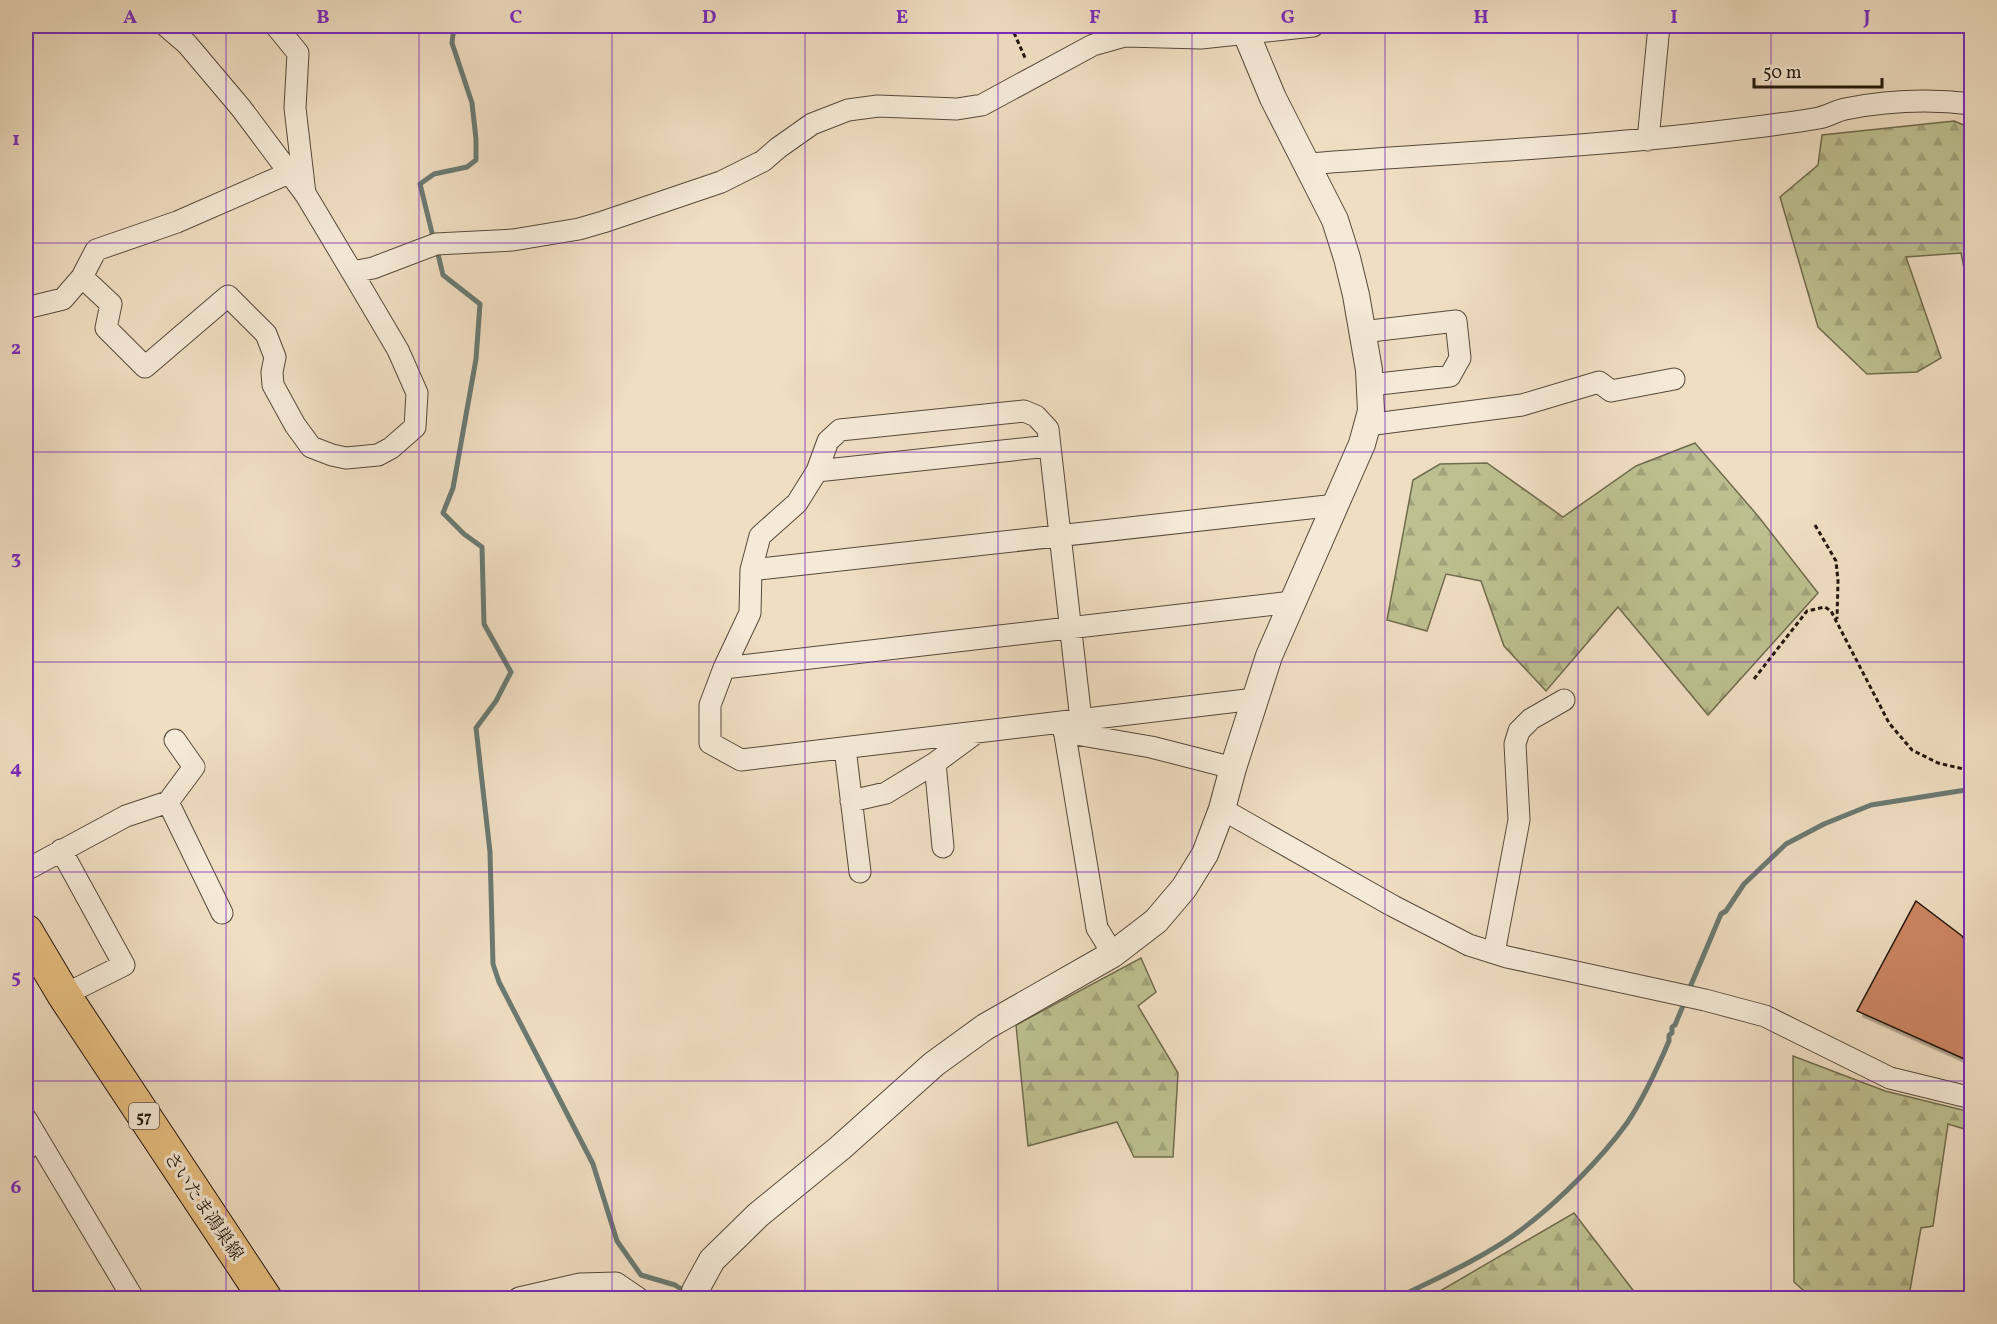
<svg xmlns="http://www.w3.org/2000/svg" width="1997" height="1324" font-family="Vollkorn,'Noto Serif JP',serif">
<defs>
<pattern id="forest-firs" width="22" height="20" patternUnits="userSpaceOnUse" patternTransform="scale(1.5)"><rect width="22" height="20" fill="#bdc090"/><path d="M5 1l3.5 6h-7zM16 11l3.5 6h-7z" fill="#a2a47b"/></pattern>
<filter id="shadow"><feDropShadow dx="5.5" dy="5.5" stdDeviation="0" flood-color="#0004"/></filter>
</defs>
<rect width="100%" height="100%" fill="#f0dec2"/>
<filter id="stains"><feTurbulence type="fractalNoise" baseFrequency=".00333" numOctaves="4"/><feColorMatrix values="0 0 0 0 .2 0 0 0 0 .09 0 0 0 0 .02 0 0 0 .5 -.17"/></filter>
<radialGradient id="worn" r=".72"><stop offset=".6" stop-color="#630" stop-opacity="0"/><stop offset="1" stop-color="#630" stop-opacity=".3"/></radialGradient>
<path fill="url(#forest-firs)" stroke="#706c4e" stroke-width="1.5" d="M1954,121L1971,128V303L1961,253L1906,257L1941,358L1917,372L1867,374L1818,327L1780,197L1818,165L1822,135Z
M1695,443L1758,516L1818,593L1708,715L1618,607L1546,691L1504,646L1481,581L1446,574L1427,631L1387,620L1413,480L1440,464L1487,463L1563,517L1636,466Z
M1141,958L1156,992L1138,1006L1178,1073L1173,1157H1134L1117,1122L1028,1146L1016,1025Z
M1793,1056L1885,1091L1971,1112V1131L1948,1124L1933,1226L1921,1228L1910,1290L1914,1298H1812L1794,1282Z
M1574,1213L1639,1298H1428Z"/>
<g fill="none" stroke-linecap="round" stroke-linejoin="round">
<path stroke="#6a7a72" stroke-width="5" d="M434,241L420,184L434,174L467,167L476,160V139L472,103L452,43L454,26
M437,250L443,275L480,304L476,359L453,488L443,513L464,534L482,547L484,624L511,672L496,701L476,728L490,852L493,964L499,982L593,1164L617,1241L641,1275L675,1285L689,1294
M1688,992L1721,914L1726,911L1744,884L1786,844L1824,824L1871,805L1972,789
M1397,1298C1438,1278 1485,1257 1521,1230C1558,1202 1601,1159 1627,1123C1644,1098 1657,1069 1669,1041V1035L1672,1033V1027L1675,1025L1685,1001"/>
</g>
<path fill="#cd8663" stroke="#23170d" stroke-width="1.5" filter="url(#shadow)" d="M1916,901L1962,936L1971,952V1062L1857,1011Z"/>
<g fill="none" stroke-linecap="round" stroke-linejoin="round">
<g stroke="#56493a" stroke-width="13">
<path id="service" d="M26,1156L41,1145"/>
</g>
<g stroke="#56493a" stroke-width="23">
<path id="minor" d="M166,26L187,44L241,108L306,195L352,272L373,268L436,244L513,240L579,229L603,222L721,182L763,161L778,148L812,124L848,110L878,106L957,109L982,105L1093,45L1125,36L1201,38L1313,26
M276,26L298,53L295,108L305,194
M1648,140L1659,26
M1307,164C1443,153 1580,148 1715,132C1750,128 1784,124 1819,118C1828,116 1836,111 1845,109C1885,101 1931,99 1972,104
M82,277L111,304L106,328L145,367L228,296L266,334L275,357L272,372L273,385L295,425L311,447L332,455L346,458L378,455L391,448L415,427L417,393L398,350L352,272
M26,308L63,299L82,277L96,250L177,222L289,173
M1362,332L1456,321L1460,358L1450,376L1370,385
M1367,425L1522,405L1599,382L1611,391L1674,379
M1049,446L817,471L797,503L760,536L751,570L750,613L724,668L710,705V743L741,760L1255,699
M817,471L828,441L840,430L1024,411L1036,416L1048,429L1081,720
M751,570L1336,505
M724,668L1292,602
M1063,723L1097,928L1113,954
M1064,732L1151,747L1233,768
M845,748L860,872
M935,763L943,847
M851,801L886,793L935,763L973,735
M168,802L222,913
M1222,809L1393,906L1469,945L1507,957L1705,1000L1765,1016L1890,1078L1972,1098
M61,850L124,965L64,995
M26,870L126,816L168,802L194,767L175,740
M1494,953L1519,820L1515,744L1519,731L1531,719L1564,700
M26,1119L133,1298
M519,1298L580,1284L616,1283L638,1298"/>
</g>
<g stroke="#56493a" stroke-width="28">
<path id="tertiary" d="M694,1298L695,1291L712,1260L758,1215L840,1148L934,1064L985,1027L1113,954L1156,921L1184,888L1205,854L1222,809L1233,768L1269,656L1362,444L1371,411L1369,370L1356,295L1347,258L1335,220L1273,98L1243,26"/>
</g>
<g stroke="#23170d" stroke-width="35">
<path id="primary" d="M26,931L64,995L265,1298"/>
</g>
<path stroke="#23170d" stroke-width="3" stroke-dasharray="4.5 3" stroke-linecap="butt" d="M1011,26L1026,60
M1815,525L1836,561L1838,581L1837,619
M1754,679L1807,611L1825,607L1831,611L1889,723L1912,750L1938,763L1972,771"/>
<use href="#service" stroke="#f5ead7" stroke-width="10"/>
<use href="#minor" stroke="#f5ead7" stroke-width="21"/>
<use href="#tertiary" stroke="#f5ead7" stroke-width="26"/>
<use href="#primary" stroke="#e8bf81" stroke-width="33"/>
</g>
<path fill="none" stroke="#7b2cbf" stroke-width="1.5" stroke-opacity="0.55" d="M226,26V1298M419,26V1298M612,26V1298M805,26V1298M998,26V1298M1192,26V1298M1385,26V1298M1578,26V1298M1771,26V1298M26,243H1972M26,452H1972M26,662H1972M26,872H1972M26,1081H1972"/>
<g text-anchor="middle" stroke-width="6" stroke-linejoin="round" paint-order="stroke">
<rect fill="#f5ead7" stroke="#62564a" stroke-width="1.5" x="129" y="1103" width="30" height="26" rx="4.5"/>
<g font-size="16" font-weight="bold" fill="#23170d">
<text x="144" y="1122">57</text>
</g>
<g font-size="18" fill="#23170d" stroke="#f5ead7">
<text transform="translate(204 1206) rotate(56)" y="6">さいたま鴻巣線</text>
</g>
</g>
<rect width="1997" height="1324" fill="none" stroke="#f0dec2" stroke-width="66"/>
<path d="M1754 78v9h128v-9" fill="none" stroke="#23170d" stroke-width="3"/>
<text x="1763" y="78" font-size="18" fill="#23170d" stroke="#f5ead7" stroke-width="4.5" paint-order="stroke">50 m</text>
<rect x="33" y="33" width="1931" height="1258" fill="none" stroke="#7b2cbf" stroke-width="2"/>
<g font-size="20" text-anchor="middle" font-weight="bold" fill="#7b2cbf">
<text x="130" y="23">A</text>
<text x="323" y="23">B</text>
<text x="516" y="23">C</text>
<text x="709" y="23">D</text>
<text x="902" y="23">E</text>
<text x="1095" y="23">F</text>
<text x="1288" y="23">G</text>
<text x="1481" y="23">H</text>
<text x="1674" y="23">I</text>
<text x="1867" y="23">J</text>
<text x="16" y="145">1</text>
<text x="16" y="354">2</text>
<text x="16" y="564">3</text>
<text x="16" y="774">4</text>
<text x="16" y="983">5</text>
<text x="16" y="1193">6</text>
</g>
<rect width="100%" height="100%" filter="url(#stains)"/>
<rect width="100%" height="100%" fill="url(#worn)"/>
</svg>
